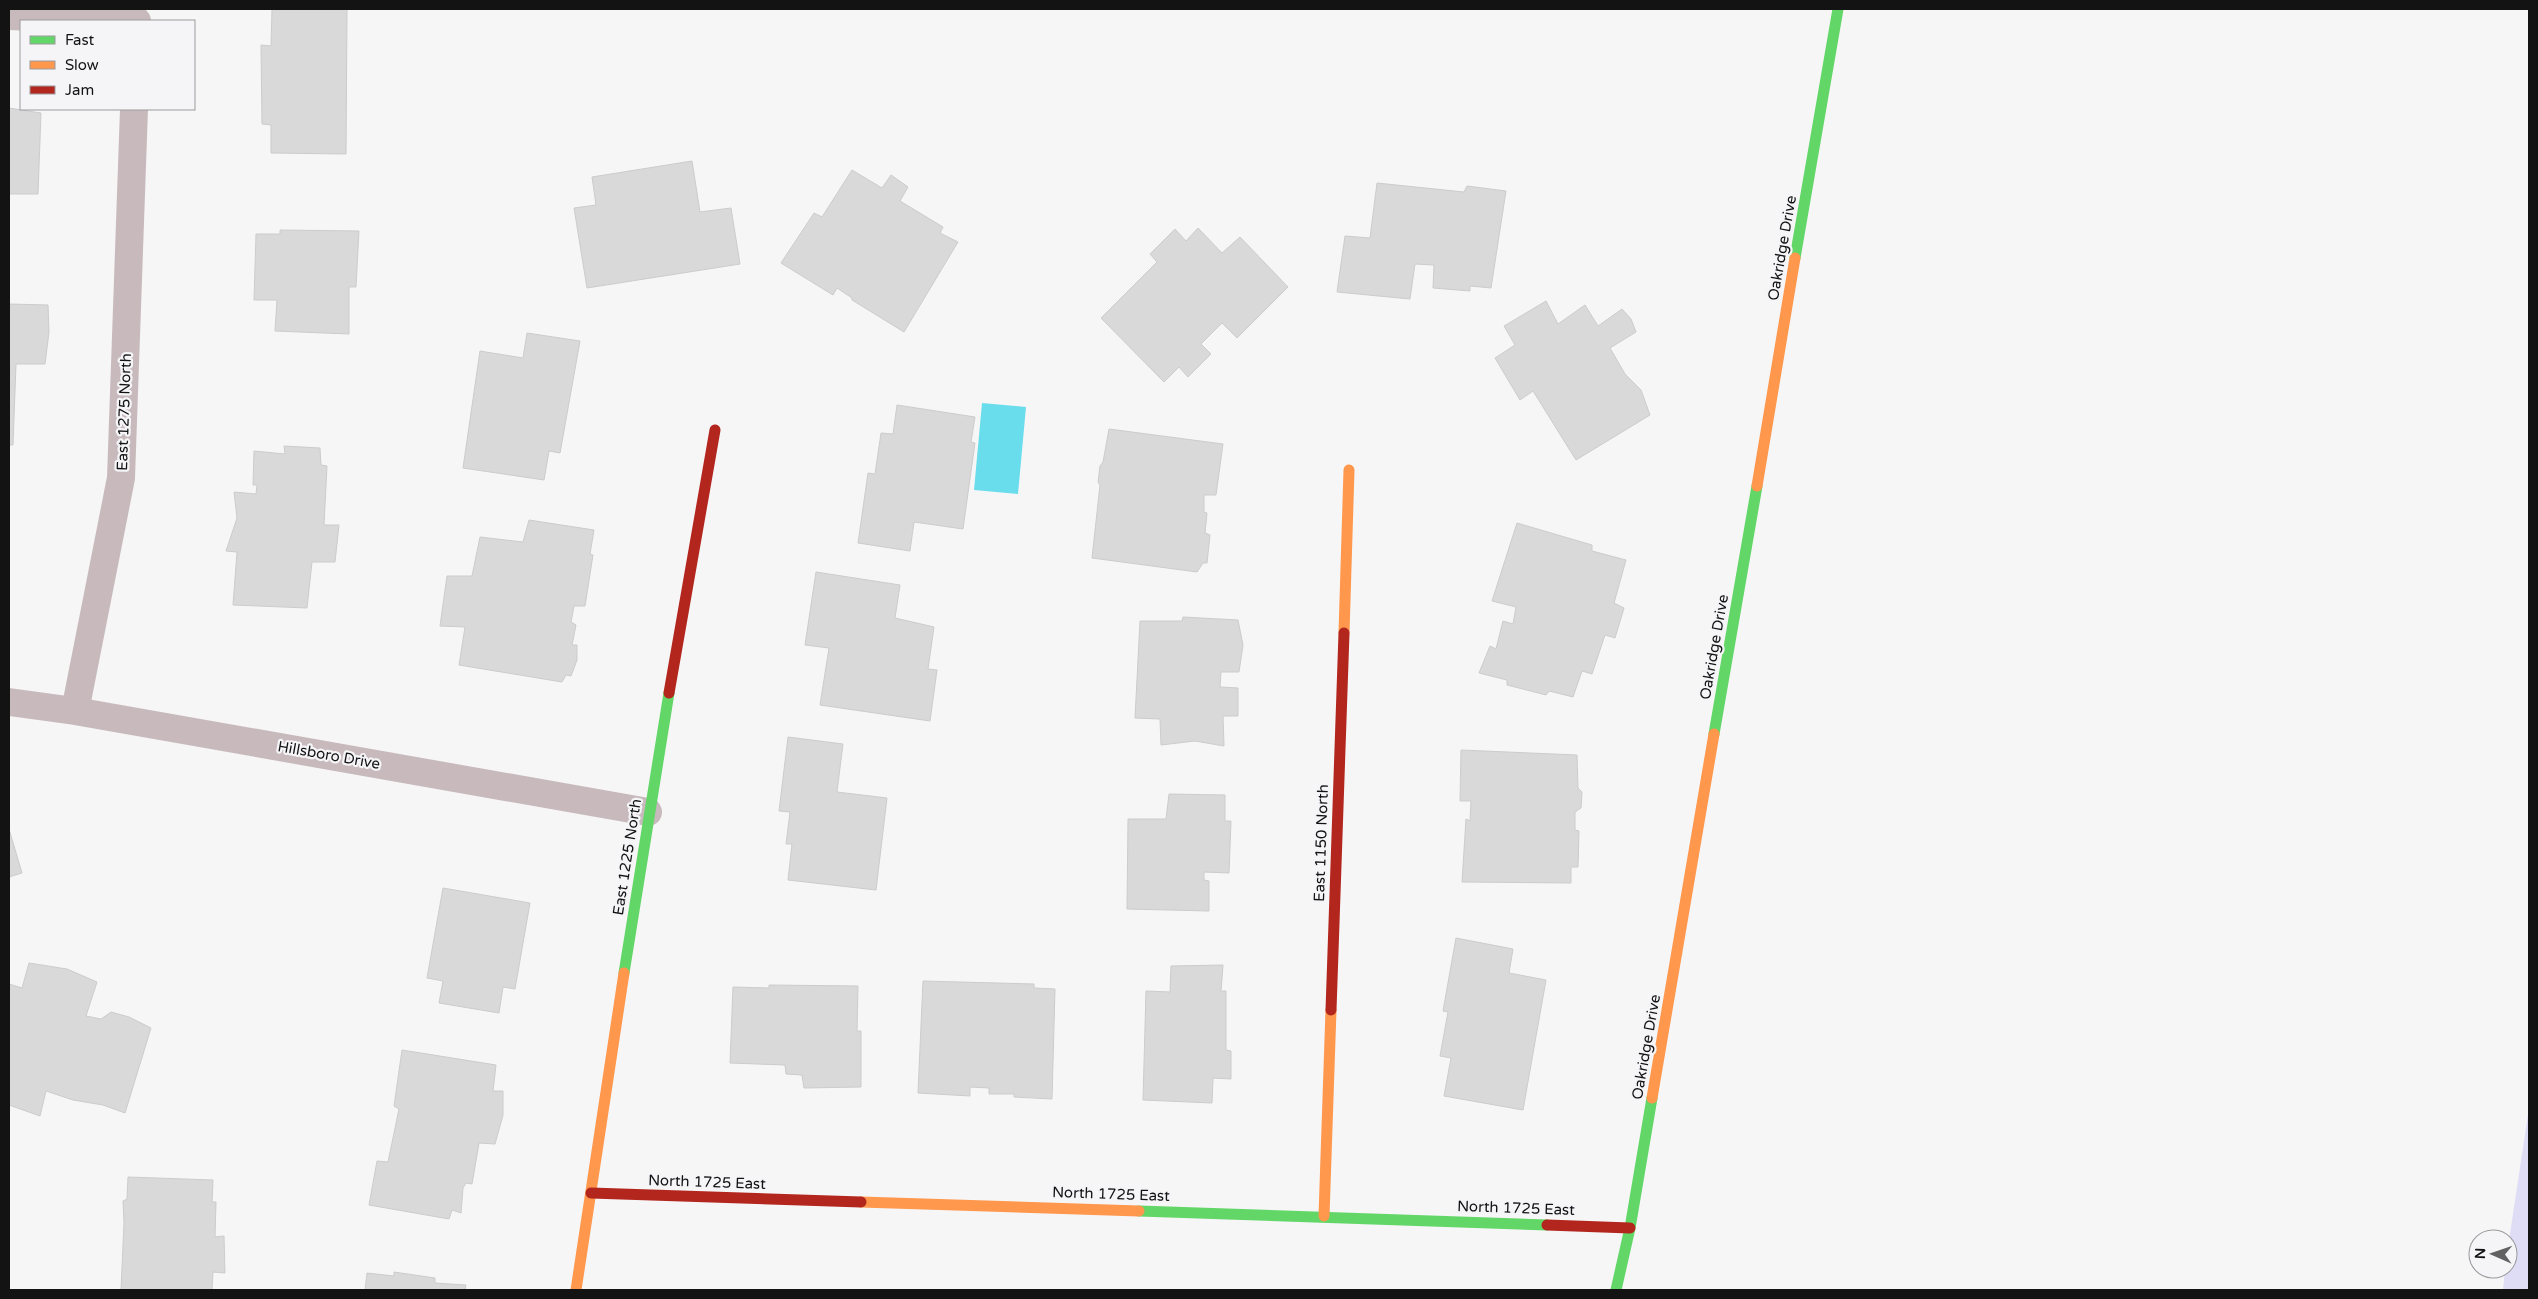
<svg xmlns="http://www.w3.org/2000/svg" width="2538" height="1299" font-family="'Varela Round',sans-serif">
<rect width="100%" height="100%" fill="#f6f6f7"/>
<path fill="#deddf5" d="M2529,1108V1290H2503L2505,1269H2508V1247Z"/>
<path fill="#6addec" d="M982,403L1026,407L1018,494L974,490Z"/>
<path fill="#dad9da" stroke="#ccc" d="M272,9H347L346,154L271,153V125L262,124L261,45L271,46Z
M9,108L41,113L38,194H9Z
M692,161L700,212L731,208L740,264L587,288L574,208L596,205L592,177Z
M852,170L882,188L891,175L908,187L900,201L943,227L940,233L958,242L904,332L852,300V298L837,288L833,295L781,263L814,213L822,217Z
M1377,183L1464,192L1467,186L1506,191L1491,288L1470,286V291L1433,288L1434,265L1415,264L1410,299L1337,292L1345,236L1370,238Z
M1198,228L1222,253L1240,237L1288,287L1237,338L1222,323L1201,344L1211,354L1188,377L1179,367L1164,382L1101,318L1157,262L1150,254L1175,229L1186,241Z
M280,230L359,231L356,287H349V334L275,331L277,300H254L256,234H280Z
M1546,301L1558,324L1585,305L1598,326L1622,309L1631,319L1636,332L1610,348L1625,374L1641,390L1650,415L1576,460L1533,391L1520,400L1495,358L1515,345L1504,326Z
M9,304L48,305L49,332L45,364H16L13,445H9Z
M527,333L580,341L560,453L549,451L544,480L463,468L480,351L523,358Z
M897,405L975,417L971,442L975,443L963,529L914,522L910,551L858,543L868,473L875,474L881,433L893,434Z
M1109,429L1223,444L1216,495H1204V512L1207,513L1205,533L1210,535L1207,563H1203L1197,572L1092,558L1100,485L1098,482L1100,466L1103,462Z
M284,446L320,448L321,465L327,466L324,525H339L335,562H312L307,608L233,605L237,552L226,551L237,518L234,492L256,494L257,485H253L254,451L285,454Z
M529,520L594,530L590,554L593,555L585,606H574L571,622L576,625L572,645H577V660L571,676L566,675L562,682L459,665L465,627L440,626L447,576H472L480,537L523,542Z
M1517,523L1592,545V551L1626,560L1614,603L1624,608L1615,638L1605,635L1592,674L1582,671L1573,697L1549,691L1546,695L1507,685V680L1479,673L1490,646L1496,649L1503,621L1513,624L1516,607L1492,601Z
M816,572L900,585L895,618L934,627L928,669L937,670L930,721L820,705L829,648L805,645Z
M1183,617L1238,620L1243,645L1239,672H1221L1220,687L1238,688V716H1223L1224,746L1195,741L1161,745L1160,719L1135,718L1140,621H1182Z
M788,737L843,744L837,792L887,798L876,890L788,880L792,844H786L790,812L779,811Z
M1461,750L1577,755L1578,788L1582,792L1581,808L1575,812V830L1579,831L1578,867H1571V883L1462,882L1466,819L1470,821L1471,801H1460Z
M1169,794L1225,795V821H1231L1229,873L1204,872V880L1209,881V911L1127,909L1128,819H1166Z
M9,829L22,873L9,877Z
M443,888L530,903L515,989L503,987L499,1013L439,1003L443,981L427,978Z
M1456,938L1513,949L1509,973L1546,980L1523,1110L1444,1096L1451,1058L1440,1056L1448,1012L1443,1011Z
M29,963L67,969L97,982L86,1016L101,1019L111,1012L129,1017L151,1028L125,1113L103,1105L73,1100L46,1091L40,1116L9,1105V984L22,988Z
M1223,965L1221,991H1226V1050L1231,1051V1079L1213,1078L1212,1103L1143,1100L1146,991L1170,992L1171,966Z
M923,981L1034,984V988L1055,989L1052,1099L1014,1097V1094H989V1088L970,1087V1096L918,1093Z
M769,985L858,986L857,1031H861V1087L804,1088L802,1075L786,1074L785,1065L730,1063L733,987L769,988Z
M402,1050L496,1065L493,1091H503V1115L495,1144L479,1143L472,1184L466,1183L463,1188L461,1213L452,1210L449,1219L369,1205L377,1161L388,1162L399,1109L394,1106Z
M128,1177L213,1180L212,1202H216L215,1237L224,1236L225,1273L213,1272L212,1290H121L124,1223L123,1201L127,1199Z
M394,1272L435,1278V1283L466,1285L465,1290H365L367,1273L394,1276Z"/>
<g fill="none" stroke-linecap="round" stroke-linejoin="round">
<path stroke="#c8babc" stroke-width="28" d="M9,16L137,21
M9,702L75,711L648,812
M75,711L121,478L134,109"/>
<path stroke="#63d668" stroke-width="11" d="M1795,258L1838,9
M1714,734L1757,486
M624,973L669,693
M1139,1211L1547,1225
M1616,1290L1630,1228L1652,1098"/>
<path stroke="#ff974d" stroke-width="11" d="M1757,486L1795,258
M1344,633L1349,470
M1652,1098L1714,734
M861,1202L1139,1211
M1324,1216L1331,1010
M576,1290L624,973"/>
<path stroke="#b3261e" stroke-width="11" d="M669,693L715,430
M1331,1010L1344,633
M591,1193L861,1202
M1547,1225L1630,1228"/>
</g>
<g text-anchor="middle" stroke-width="4.5" stroke-linejoin="round" paint-order="stroke">
<g font-size="15" fill="#131314" stroke="#f5f5f8">
<text transform="translate(1782 248) rotate(-80)" y="5">Oakridge Drive</text>
<text transform="translate(124 412) rotate(-88)" y="5">East 1275 North</text>
<text transform="translate(1714 647) rotate(-80)" y="5">Oakridge Drive</text>
<text transform="translate(329 755) rotate(10)" y="5">Hillsboro Drive</text>
<text transform="translate(1321 843) rotate(-88)" y="5">East 1150 North</text>
<text transform="translate(627 857) rotate(-81)" y="5">East 1225 North</text>
<text transform="translate(1646 1047) rotate(-80)" y="5">Oakridge Drive</text>
<text transform="translate(707 1182) rotate(2)" y="5">North 1725 East</text>
<text transform="translate(1111 1194) rotate(2)" y="5">North 1725 East</text>
<text transform="translate(1516 1208) rotate(2)" y="5">North 1725 East</text>
</g>
</g>
<rect width="2538" height="1299" fill="none" stroke="#131314" stroke-width="20"/>
<rect x="20" y="20" width="175" height="90" fill="#f5f5f8" stroke="#9b9b9d"/>
<rect x="30" y="36" width="25" height="8" fill="#63d668" stroke="#9b9b9d"/>
<text x="65" y="45" font-size="15" fill="#131314">Fast</text>
<rect x="30" y="61" width="25" height="8" fill="#ff974d" stroke="#9b9b9d"/>
<text x="65" y="70" font-size="15" fill="#131314">Slow</text>
<rect x="30" y="86" width="25" height="8" fill="#b3261e" stroke="#9b9b9d"/>
<text x="65" y="95" font-size="15" fill="#131314">Jam</text>
<g transform="translate(2493 1254) rotate(272)"><circle r="24" fill="#f5f5f8" stroke="#9b9b9d"/>
<path d="M0-4L9 19L0 12L-9 19Z" fill="#626263"/>
<text y="-8" font-size="14" font-weight="bold" text-anchor="middle" fill="#131314">N</text>
</g>
</svg>
